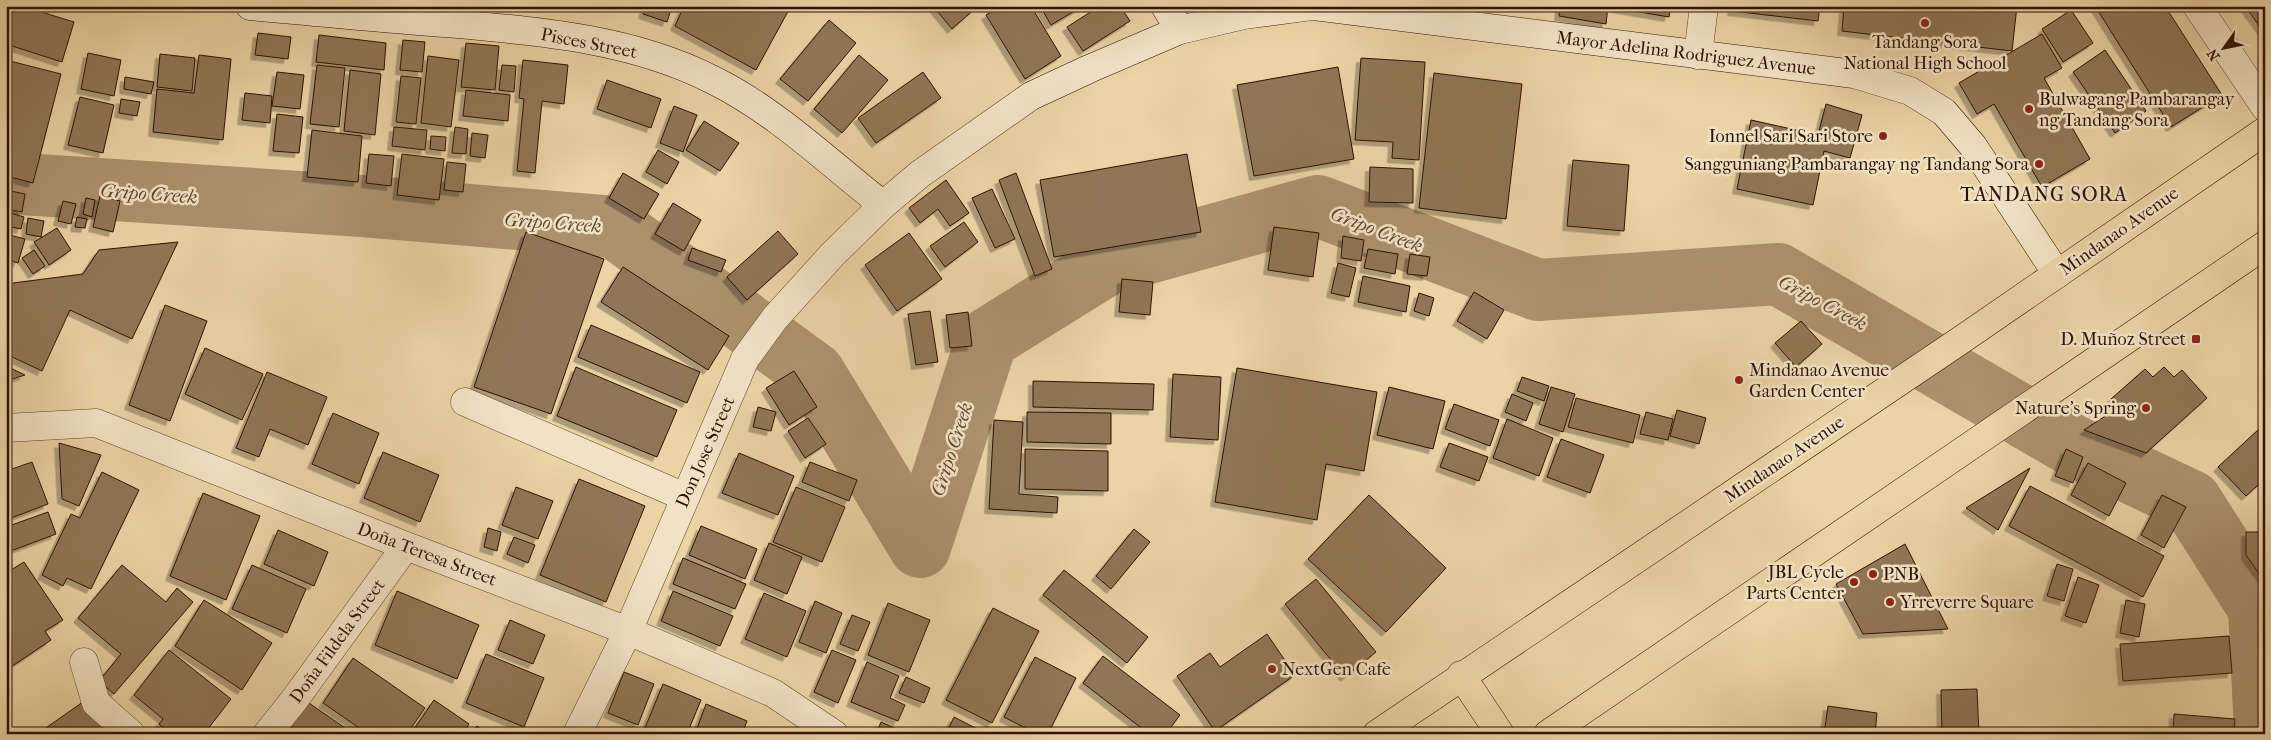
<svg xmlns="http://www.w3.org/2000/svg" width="2271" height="740" font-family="'IM FELL French Canon',serif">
<defs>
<filter id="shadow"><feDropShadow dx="-4.5" dy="4.5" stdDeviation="0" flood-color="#0004"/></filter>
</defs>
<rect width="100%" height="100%" fill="#ebd3a5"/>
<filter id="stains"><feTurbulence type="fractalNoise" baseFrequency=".004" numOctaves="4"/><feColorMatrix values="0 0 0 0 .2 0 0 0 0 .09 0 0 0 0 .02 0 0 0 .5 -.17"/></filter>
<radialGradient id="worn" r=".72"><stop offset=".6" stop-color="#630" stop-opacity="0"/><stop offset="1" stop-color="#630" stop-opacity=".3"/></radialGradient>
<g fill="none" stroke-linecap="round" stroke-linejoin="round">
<path stroke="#ab916d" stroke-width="62" d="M6,183L362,206L614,227L814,373L920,547L987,339L1108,264L1318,206L1538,290L1778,274L2072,445L2191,501L2259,608L2265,732"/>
</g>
<path fill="#907656" stroke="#2e1100" filter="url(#shadow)" d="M6,6H22L74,22L62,62L6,44Z
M645,6H672L667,22L643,14Z
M684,6H791L756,70L675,26Z
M933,6H978L952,29Z
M1001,6H1031L1061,56L1025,79L986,15Z
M1040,6H1083L1051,25Z
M1100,6H1120L1130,21L1083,51L1067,27Z
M1560,6H1608L1606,24L1559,16Z
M1616,6H1671L1669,17L1616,8Z
M1733,6H1820L1818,21L1732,11Z
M1844,6H2017L2012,51L1842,31Z
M2095,6H2165L2222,95L2171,127Z
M2245,6H2265V34Z
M2071,10L2093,43L2063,62L2042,29Z
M829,20L856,43L808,101L780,79Z
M258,33L291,37L288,59L255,55Z
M2042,34L2062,68L2044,78L2090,159L2042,187L1994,104L1977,114L1959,83Z
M319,35L386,43L384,70L316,62Z
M403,40L425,42L422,72L400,70Z
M466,43L499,46L495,90L461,87Z
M2105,50L2146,111L2115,133L2073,72Z
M88,53L121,60L114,96L81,89Z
M160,54L195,58L192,91L157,87Z
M199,55L231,59L223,140L153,132L157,89L194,93Z
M859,55L888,80L842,133L814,109Z
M428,56L459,60L451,127L421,123Z
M1361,58L1425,62L1419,160L1392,158L1393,142L1355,140Z
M6,60L61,74L33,183L6,176Z
M523,60L568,65L564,104L542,101L535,173L517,171L524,99L519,98Z
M317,65L345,68L339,127L310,124Z
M502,65L516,66L514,92L499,90Z
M1338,67L1354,159L1254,176L1237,85Z
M350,70L381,74L375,135L344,131Z
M277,72L304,75L300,109L272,106Z
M923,72L941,98L876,143L858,118Z
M1434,73L1522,84L1506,219L1419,208Z
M401,76L421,78L416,124L396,122Z
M125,77L154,82L151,94L124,89Z
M607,80L661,99L651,128L597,109Z
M466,90L510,95L508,121L463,116Z
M245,93L272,96L270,123L242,120Z
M80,97L114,105L103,153L68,145Z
M121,99L140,102L137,116L119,113Z
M1826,104L1862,115L1850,158L1824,151L1813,205L1737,189L1751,120L1818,135Z
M674,106L697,115L683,152L660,143Z
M277,114L303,117L299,153L273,151Z
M704,121L739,143L720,171L686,150Z
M394,127L427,130L425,150L392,146Z
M455,127L468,129L466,154L452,153Z
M312,130L362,136L358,182L307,177Z
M472,133L488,135L485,158L470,156Z
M431,136L446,137L445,151L430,149Z
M658,150L679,162L667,184L646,172Z
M369,154L394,156L391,186L366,183Z
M402,154L444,159L439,200L397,195Z
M1187,154L1201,232L1054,257L1040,180Z
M1573,160L1629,165L1624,231L1567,226Z
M447,162L466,164L463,192L444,190Z
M1370,167L1413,169V203L1369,202Z
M623,173L659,194L644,219L609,198Z
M1016,173L1052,269L1035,276L999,180Z
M946,180L969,213L950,226L938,209L920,223L909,208Z
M992,189L1015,239L995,248L972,198Z
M6,190L25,194L22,212L6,209Z
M100,196L120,201L113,232L93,227Z
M86,198L95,200L92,217L83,214Z
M63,201L76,204L71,224L58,221Z
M673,203L701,220L684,251L655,234Z
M7,212L24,217L21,229L6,226Z
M77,217L87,219L85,228L75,227Z
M28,218L44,221L41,237L26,234Z
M964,222L978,242L945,267L930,246Z
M1274,227L1319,233L1313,277L1268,270Z
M57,228L71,250L49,265L34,242Z
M778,231L798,254L747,300L727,277Z
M526,232L604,259L551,414L474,387Z
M909,233L942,279L897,311L865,265Z
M6,234L25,239L18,263L6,259Z
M1343,236L1364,240L1361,261L1341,258Z
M178,242L132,339L70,310L42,371L6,354V297L13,283L83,274L99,250Z
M692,248L726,260L721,272L688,260Z
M1368,249L1398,254L1395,274L1364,268Z
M34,250L45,266L33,274L22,258Z
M1410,254L1430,257L1427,276L1407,274Z
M1338,263L1356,268L1349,297L1331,293Z
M623,267L729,336L708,370L601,302Z
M1363,276L1410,286L1406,312L1358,302Z
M1122,279L1153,282L1150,315L1119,312Z
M1474,292L1504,310L1487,339L1457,321Z
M1419,293L1434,298L1429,316L1414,311Z
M165,305L207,321L170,421L129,405Z
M930,311L938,362L916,365L908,314Z
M968,312L972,346L950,348L946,315Z
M1801,321L1822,344L1796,367L1775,343Z
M591,325L700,372L687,403L578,357Z
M205,348L263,374L242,420L185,394Z
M6,366L25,375L6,381Z
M576,367L677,410L657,457L557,416Z
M2164,367L2174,377L2182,370L2207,398L2146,453L2084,430L2119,407L2111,399L2145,369L2153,377Z
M1237,368L1377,392L1364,471L1326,464L1317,520L1215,502Z
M794,371L817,407L789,425L766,388Z
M267,372L327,397L308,445L270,429L259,457L236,448Z
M1173,374L1221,377L1218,440L1170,437Z
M1522,377L1549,386L1544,401L1517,391Z
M1033,381L1154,384L1153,410L1033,407Z
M1389,387L1445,401L1433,449L1377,435Z
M1551,387L1575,394L1563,432L1539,424Z
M1512,394L1533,403L1526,421L1505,412Z
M1576,398L1640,415L1633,443L1568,427Z
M1454,404L1499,420L1490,446L1445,429Z
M758,407L776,412L771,431L753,427Z
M1677,410L1706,418L1699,444L1670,436Z
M1027,412L1111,413V444L1027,442Z
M1646,412L1673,419L1668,440L1640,434Z
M333,413L379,433L359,484L312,464Z
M808,418L826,444L805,458L788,431Z
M1507,419L1553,438L1539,476L1493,458Z
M994,420L1023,422L1019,494L1058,497L1057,513L989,509Z
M2259,429L2265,435V479L2246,496L2218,467Z
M1561,439L1604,455L1590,493L1547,477Z
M59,443L101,455L79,506L62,499Z
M1449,443L1488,457L1479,481L1440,467Z
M1025,449L1108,451V491L1025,489Z
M2066,449L2083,457L2073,483L2055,476Z
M383,452L439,475L420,522L364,498Z
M739,453L794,476L778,515L722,493Z
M32,462L48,504L6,520V471Z
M810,462L857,480L849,501L802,482Z
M2088,463L2126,483L2109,516L2071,495Z
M2030,468L1998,530L1966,508Z
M102,472L139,490L91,589L67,578L63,586L42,575L71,514L80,518Z
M579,479L645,506L606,602L540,575Z
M2030,486L2164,556L2143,597L2009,526Z
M516,487L553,501L538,539L502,525Z
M796,487L845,507L822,562L773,542Z
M203,493L260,516L226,600L170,576Z
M1369,495L1446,568L1386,632L1308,559Z
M2162,495L2186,507L2164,548L2141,535Z
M48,512L56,534L8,552L6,527Z
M701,526L757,549L745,579L689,555Z
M488,528L501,532L497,551L484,547Z
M1134,529L1150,542L1111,589L1096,576Z
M278,530L328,552L314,586L264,564Z
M2246,532H2265V582L2246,555Z
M514,537L535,545L528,563L507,554Z
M769,543L802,557L787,594L754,580Z
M1905,544L1948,629L1863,634L1836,584Z
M683,558L746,584L735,609L673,584Z
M24,562L63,620L45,631L51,640L11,667L6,660V573Z
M2057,564L2073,569L2064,601L2047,596Z
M122,565L166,602L177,588L193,602L114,694L99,681L121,654L78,618Z
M252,565L306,589L287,633L232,609Z
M1064,570L1148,637L1127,663L1043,595Z
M2078,577L2099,585L2086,623L2065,616Z
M1316,579L1376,652L1345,677L1285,604Z
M397,591L479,625L457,679L375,645Z
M673,591L733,616L720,646L661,621Z
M764,593L806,611L787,657L745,639Z
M204,600L272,643L242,690L175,646Z
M2126,600L2145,604L2139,637L2120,633Z
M815,601L842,613L826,653L799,642Z
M888,603L930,620L909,672L868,655Z
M993,608L1039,631L992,723L946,700Z
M852,615L870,622L858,651L840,644Z
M510,620L545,635L533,664L498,650Z
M1267,634L1295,675L1215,731L1177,676L1210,653L1220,667Z
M2229,636L2232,673L2123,681L2120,644Z
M169,650L231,699L204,734H171L159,724L163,719L134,695Z
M832,650L856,660L838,703L814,692Z
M486,654L544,678L524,727L466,703Z
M1103,656L1180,715L1166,734H1149L1083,683Z
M1035,657L1076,678L1048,734H1037L1004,717Z
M353,658L425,708L407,734H368L323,703Z
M867,662L899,676L890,698L905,705L898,721L851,702Z
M624,672L654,684L638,725L608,713Z
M906,677L930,688L924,703L899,693Z
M663,684L701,700L687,734H658L645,728Z
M1977,689L1979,734H1942L1941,690Z
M90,697L116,734H41L40,732Z
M434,700L469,724L463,734H414L412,732Z
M306,701L354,734H284Z
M706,704L747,721L742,734H695Z
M1828,706L1877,713L1875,734H1824Z
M2174,714L2235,719L2234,734H2173Z
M954,717L987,734H946Z
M881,722L906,733V734H876Z
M477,726L489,734H472Z"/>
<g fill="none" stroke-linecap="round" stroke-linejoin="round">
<g stroke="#5d4229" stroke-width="29">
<path id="street" d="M2197,6L2265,107
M1698,55L1704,6
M465,402L685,497
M6,428L96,423L406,546L628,631L773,693L834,734
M84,662L96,703L131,734
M267,734L295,699L406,546
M577,734L628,631L745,359L775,318L832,255L883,205"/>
</g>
<g stroke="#2e1100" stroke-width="29">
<path id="secondary" d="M250,6C315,12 380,18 445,23C536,31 631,38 713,80C776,111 828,162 883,205L920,174L1031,96L1089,69L1180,30L1244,15L1312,6
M1165,6L1180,30
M1314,6L1854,74L1910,91L1944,112L1973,146L2057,274"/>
</g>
<g stroke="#2e1100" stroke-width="29">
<path id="primary" d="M1461,675L1500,734
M1377,734L1961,340L2265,131
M1548,734L2265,245"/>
</g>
<use href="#street" stroke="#f2e2c4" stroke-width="28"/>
<use href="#secondary" stroke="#f2e2c4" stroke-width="28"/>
<use href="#primary" stroke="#ebd3a5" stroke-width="28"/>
</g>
<g fill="#8f2418" stroke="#f2e2c4" stroke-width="2">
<circle cx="1925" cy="23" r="5"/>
<circle cx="2029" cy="109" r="5"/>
<circle cx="1883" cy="136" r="5"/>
<circle cx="2039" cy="164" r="5"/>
<rect x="2191" y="334" width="10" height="10" rx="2.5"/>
<circle cx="1739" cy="380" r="5"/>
<circle cx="2146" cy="408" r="5"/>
<circle cx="1873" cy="574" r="5"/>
<circle cx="1854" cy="582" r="5"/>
<circle cx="1890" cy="602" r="5"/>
<circle cx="1272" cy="669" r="5"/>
</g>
<g text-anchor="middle" stroke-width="5" stroke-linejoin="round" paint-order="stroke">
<g font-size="18" fill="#2e1100" stroke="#f2e2c4" text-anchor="start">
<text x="1925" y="48" text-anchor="middle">Tandang Sora<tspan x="1925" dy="21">National High School</tspan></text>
<text x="2039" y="105">Bulwagang Pambarangay<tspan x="2039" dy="21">ng Tandang Sora</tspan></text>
<text x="1873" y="142" text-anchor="end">Ionnel Sari Sari Store</text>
<text x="2029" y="170" text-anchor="end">Sangguniang Pambarangay ng Tandang Sora</text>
<text x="2186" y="345" text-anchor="end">D. Muñoz Street</text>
<text x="1749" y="376">Mindanao Avenue<tspan x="1749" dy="21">Garden Center</tspan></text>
<text x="2136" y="414" text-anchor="end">Nature's Spring</text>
<text x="1844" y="578" text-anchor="end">JBL Cycle<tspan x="1844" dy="21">Parts Center</tspan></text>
<text x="1883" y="580">PNB</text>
<text x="1900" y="608">Yrreverre Square</text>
<text x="1282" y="675">NextGen Cafe</text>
</g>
<g font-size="18" fill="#2e1100" stroke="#f2e2c4">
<text transform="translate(589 43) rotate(11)" y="6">Pisces Street</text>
<text transform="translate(1686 53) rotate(7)" y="6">Mayor Adelina Rodriguez Avenue</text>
<text transform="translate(2119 231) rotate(-35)" y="6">Mindanao Avenue</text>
<text transform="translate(705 452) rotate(-66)" y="6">Don Jose Street</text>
<text transform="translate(1784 459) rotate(-34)" y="6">Mindanao Avenue</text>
<text transform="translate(427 554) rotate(21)" y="6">Doña Teresa Street</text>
<text transform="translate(337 641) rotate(-54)" y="6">Doña Fildela Street</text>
</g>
<g font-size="19" font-style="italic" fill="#60442c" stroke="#f2e2c4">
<text transform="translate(149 193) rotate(4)" y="7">Gripo Creek</text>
<text transform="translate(553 222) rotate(4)" y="7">Gripo Creek</text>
<text transform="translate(1377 229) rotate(21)" y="7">Gripo Creek</text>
<text transform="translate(1823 302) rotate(28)" y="7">Gripo Creek</text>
<text transform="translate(951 449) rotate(-72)" y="7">Gripo Creek</text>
</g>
<g font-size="20" letter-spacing="1" fill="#2e1100" stroke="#f2e2c4">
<text x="2044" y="201">TANDANG SORA</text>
</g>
</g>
<rect width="2271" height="740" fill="none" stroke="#ebd3a5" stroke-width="25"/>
<rect x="8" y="8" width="2256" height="725" fill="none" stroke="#2e1100" stroke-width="2.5"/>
<rect x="12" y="12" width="2246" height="715" fill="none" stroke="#2e1100"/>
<g transform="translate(2224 48) rotate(237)" stroke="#f2e2c4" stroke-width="4" paint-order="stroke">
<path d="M0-4L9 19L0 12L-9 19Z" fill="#2e1100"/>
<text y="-8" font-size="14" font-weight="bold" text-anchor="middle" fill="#2e1100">N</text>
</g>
<rect width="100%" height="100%" filter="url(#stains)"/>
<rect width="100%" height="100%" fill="url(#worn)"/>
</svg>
